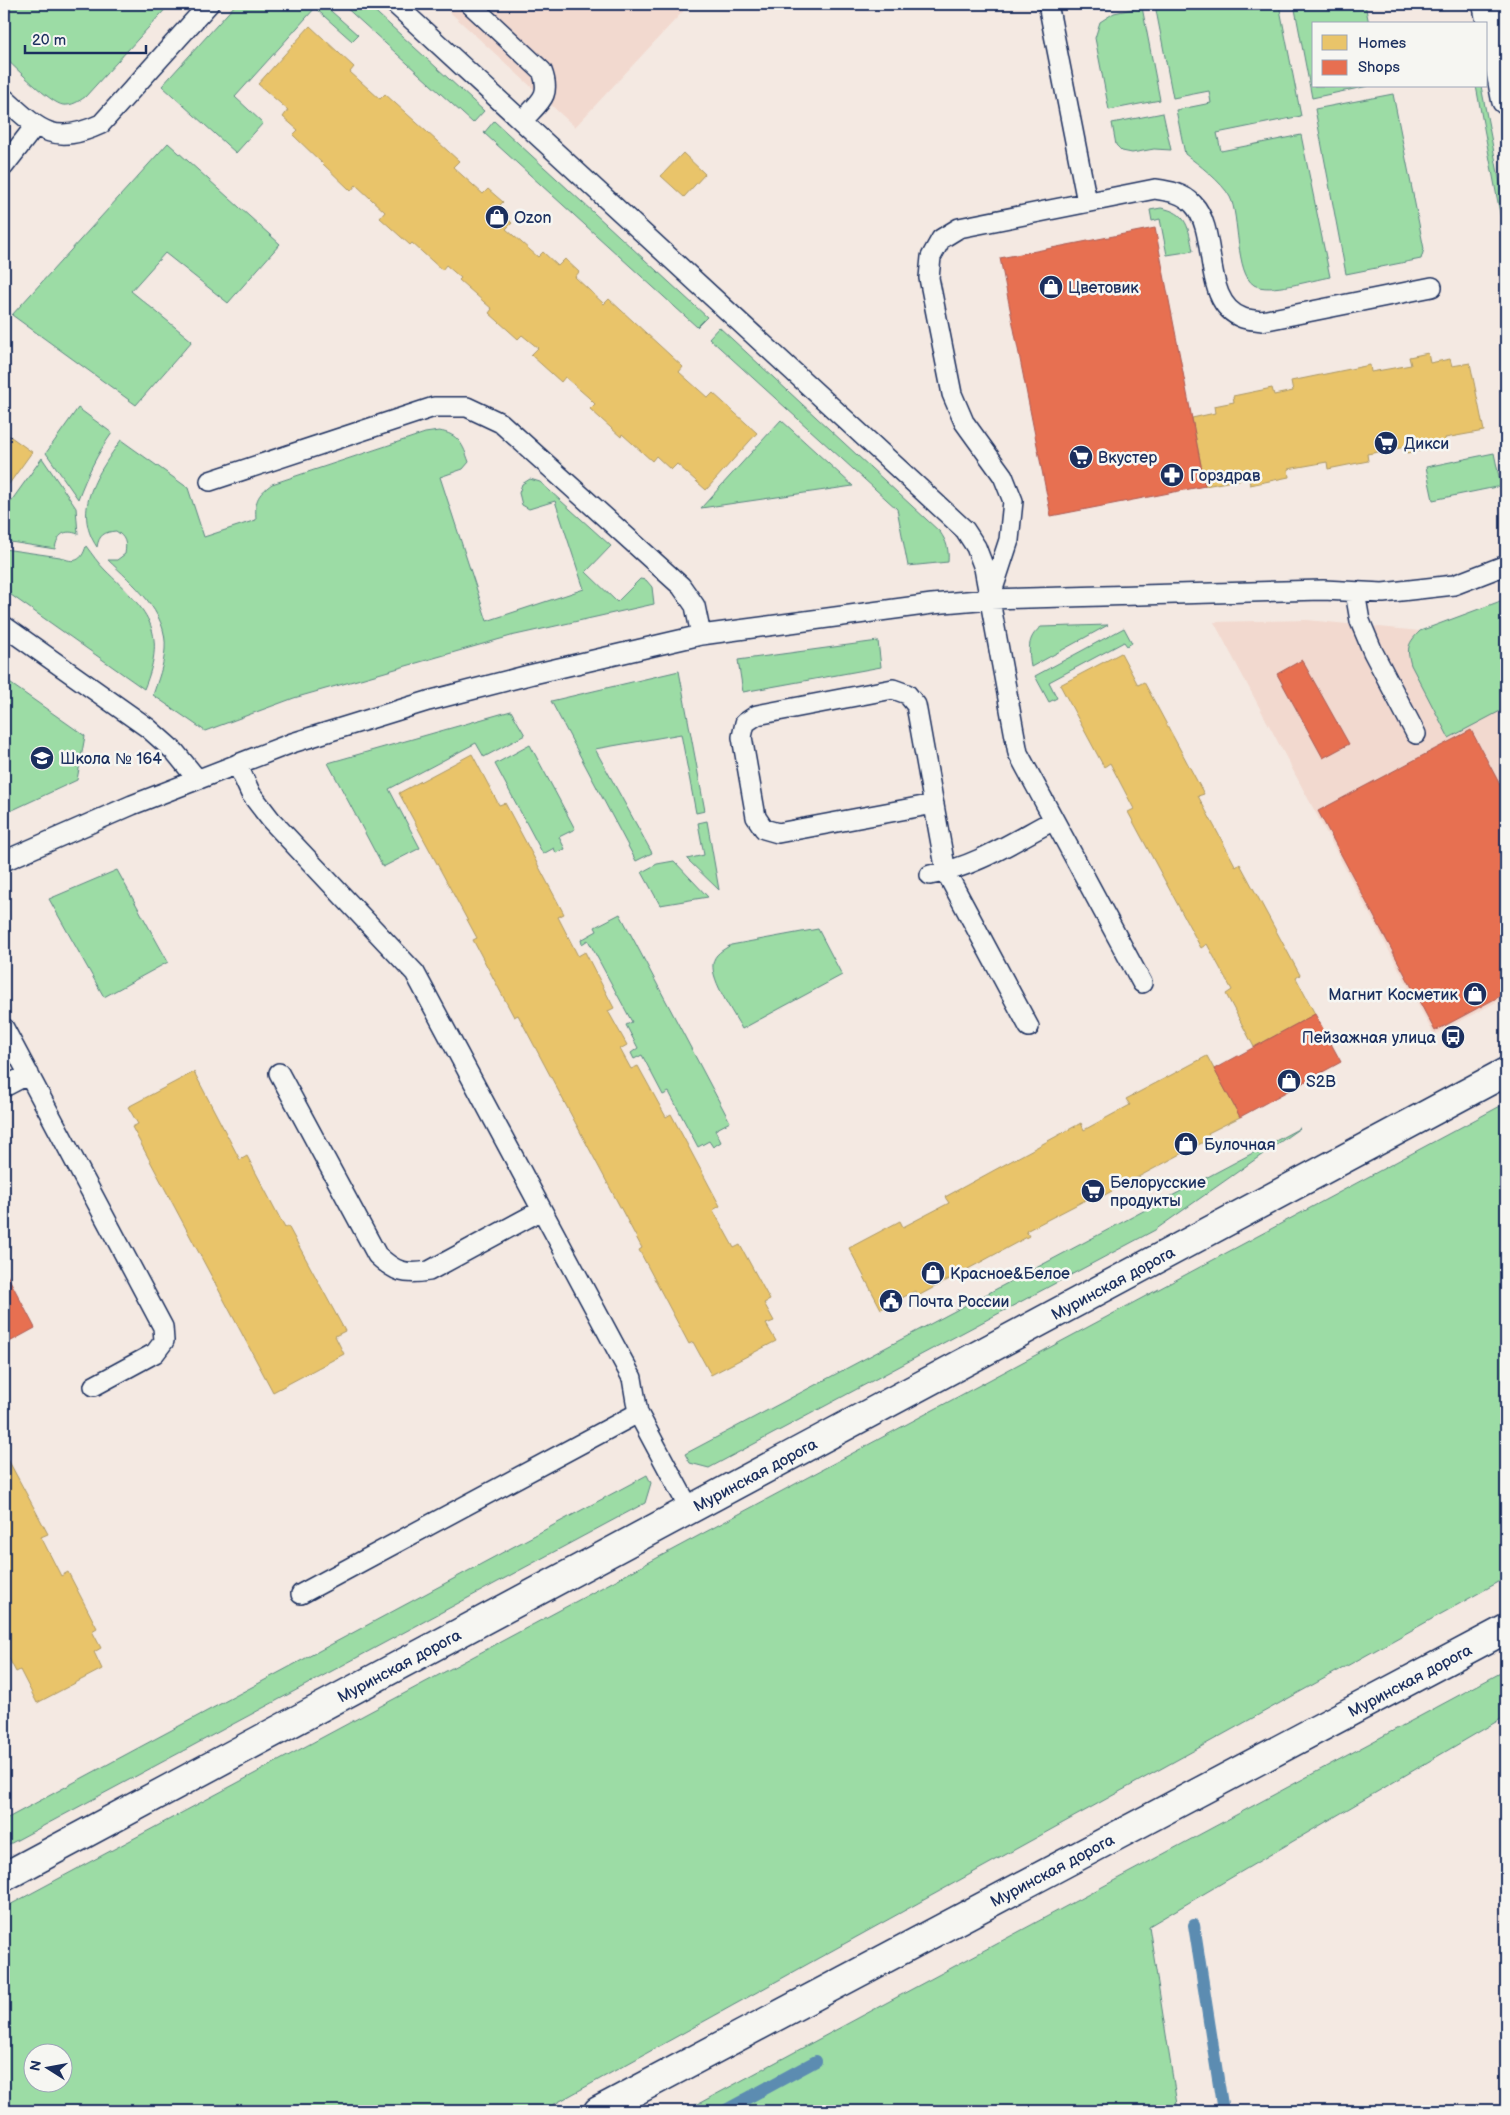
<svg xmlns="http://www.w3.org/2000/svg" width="1510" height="2115" font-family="'Balsamiq Sans',sans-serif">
<rect width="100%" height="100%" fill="#f4e9e2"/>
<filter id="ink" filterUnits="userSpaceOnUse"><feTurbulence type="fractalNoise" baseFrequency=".02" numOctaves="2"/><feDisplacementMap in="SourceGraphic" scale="10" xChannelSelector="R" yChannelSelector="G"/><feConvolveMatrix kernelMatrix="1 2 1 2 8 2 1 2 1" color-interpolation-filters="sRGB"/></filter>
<g filter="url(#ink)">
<path fill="#f2d9cf" d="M441,4H690L575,127Z
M1506,599V997L1434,1035L1214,622L1307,620L1420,631Z"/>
<path fill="#9cdca5" stroke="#5c8682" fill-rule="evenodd" d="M4,4H170L85,97C79,101 72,106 63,105C50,103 15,67 4,57Z
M236,4H323L358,35L352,41L315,8L235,97L263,123L236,153L162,86Z
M342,4H367L484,111L473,123Z
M1160,4H1279L1301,116L1217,133L1221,151L1301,135L1330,277C1312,280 1269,294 1254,285C1235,273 1240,216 1230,197C1222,182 1198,164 1185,154L1176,110L1211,103L1209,91L1173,98L1155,5Z
M1294,4H1365L1369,24H1314V86H1368L1312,98Z
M1142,7L1160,100L1109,110L1095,38L1100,22L1114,13Z
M1476,86H1481L1506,214V245Z
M1393,94L1424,249L1421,259L1346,274L1315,109Z
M1163,113L1171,150L1154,149L1132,153L1122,151L1116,145L1112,123Z
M494,121L707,317L697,327L484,133Z
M168,143L280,244L228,303L165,253L131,291L192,341L136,405L12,315Z
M1161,208C1188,213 1188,227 1193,251L1167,255L1160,219L1152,221L1150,210Z
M719,327L940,532C947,542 949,550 948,562L908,566L897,509L709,338Z
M78,408L112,433C97,454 87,475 78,499L46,453Z
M781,420L853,486L701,508Z
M439,431C459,434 463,445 469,462L463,469L440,477L487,621L584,589L555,501L529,509L522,505L519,493L522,484L530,479L540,482L611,546L586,572L617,602L640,579L646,580L652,587L654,604L511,636L294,698L205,731L153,695C158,680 164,665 165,649C168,612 132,583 108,560H117L125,554C127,542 125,537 116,531C104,532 99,535 97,547C71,509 99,472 121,440L188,488L204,537L256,520C255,501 256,496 272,484L425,433Z
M1494,453L1501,486L1433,500L1426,467Z
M42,458L76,508L78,534C65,529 57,534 55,549L4,541V511Z
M86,546C92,554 98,563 105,570C146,610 169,629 144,689L4,590V549L60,557C74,564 82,561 86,546Z
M1506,599V708L1449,738L1411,665C1406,648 1408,643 1420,631Z
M1108,625L1031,667C1029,651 1026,638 1041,627Z
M1124,628L1132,643L1127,646L1124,642L1049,682L1057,698L1049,702L1035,676Z
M878,641L881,667L743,692L738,660Z
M679,671L705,811L696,813L681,734L595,749L652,853L636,861L551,701Z
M4,679L85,736L77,780L4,814Z
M511,711L525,735L484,757L476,743L389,789L420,848L383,867L328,763Z
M530,745L575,829L559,837L565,849L556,853L554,848L543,854L495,764Z
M707,821L719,890L687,859L704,855L698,823Z
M674,861L708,897L660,905L642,872L657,864Z
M117,870L168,962L104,997L49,899Z
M620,914L730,1122L715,1130L721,1142L713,1147L709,1141L698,1147L669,1092L663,1095L642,1055L634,1059L631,1053L638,1048L626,1025L632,1022L588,940L582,944L581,940L597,931L595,927Z
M818,929L842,975L742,1029C734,1014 711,981 713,964C714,954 723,950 731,945Z
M1506,1103V1578L542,2111H4V1908ZM32,2052H62V2082H32Z
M1300,1128L1155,1230L709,1468L690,1463L685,1454Z
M647,1475L651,1483L645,1503L4,1847V1820Z
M1506,1670V1716L1149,1926L1178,2111H685Z"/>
<path fill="#e9c46a" stroke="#ab9766" d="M310,26L354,67L350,72L380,99L385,94L459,161L453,167L483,194L488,189L503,202L496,209L512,223L506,229L538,257L543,252L558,266L565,259L579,272L575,277L604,304L609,299L683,367L679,372L708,398L713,393L757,433L706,490L677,464L671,470L656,456L652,461L622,434L621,437L590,409L595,404L588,397L565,377L561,382L531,355L538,348L522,335L518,339L489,313L492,309L459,280L461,278L446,265L442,270L412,243L410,245L380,218L385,212L356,185L351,191L293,135L298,130L283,117L288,110L258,84Z
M683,153L705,174L684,197L661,176Z
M1428,353L1430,363L1450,359L1452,366L1470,363L1484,431L1445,438L1447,446L1407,453L1406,447L1367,454L1368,461L1328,469L1327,462L1288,469L1289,477L1250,485L1249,478L1205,486L1192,418L1215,413L1214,406L1234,402L1233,396L1272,388L1274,395L1293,391L1291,381L1370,365L1371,372L1411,365L1409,357Z
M4,432L32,452L4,491Z
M1121,653L1138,685L1144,682L1204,794L1198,796L1236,867L1240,864L1300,975L1296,978L1315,1014L1254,1047L1226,994L1232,990L1207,944L1201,948L1128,812L1134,809L1110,763L1104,767L1060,685Z
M472,754L499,805L505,803L564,914L558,917L578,956L585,952L614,1008L608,1011L627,1045L620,1049L631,1069L638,1066L666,1117L671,1114L720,1206L713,1210L734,1248L740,1245L770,1300L764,1303L774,1321L766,1324L776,1341L711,1375L693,1342L689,1344L639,1250L642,1248L518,1015L514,1017L473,940L477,938L399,793Z
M1207,1056L1240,1117L1208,1133L1211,1138L1099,1198L1097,1194L1026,1231L1029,1236L918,1296L915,1291L881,1309L849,1248L900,1221L903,1227L949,1203L945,1197L1081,1123L1084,1130L1130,1105L1126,1099Z
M194,1072L240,1160L247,1156L285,1228L288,1226L345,1331L335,1336L344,1354L273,1392L132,1127L138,1124L128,1107Z
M4,1452L48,1534L41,1537L61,1576L68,1572L97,1628L92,1631L101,1648L94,1652L102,1669L37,1703L20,1670L16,1672L4,1649Z"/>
<path fill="#e76f51" stroke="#aa5c55" d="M1155,228L1205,486L1051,516L1000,258Z
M1302,660L1349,744L1323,758L1277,674Z
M1471,730L1506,796V993L1435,1031L1318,811Z
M1315,1014L1341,1062L1240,1117L1214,1069Z
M4,1269L35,1328L4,1345Z"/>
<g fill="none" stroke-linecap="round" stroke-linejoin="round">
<path stroke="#5c8cb1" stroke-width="12" d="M1194,1925L1223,2111
M724,2111L816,2061"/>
<g stroke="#1b2f5e" stroke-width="22">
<path id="service" d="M395,4L965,530L976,547L984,568L1018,753L1142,983
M470,4L542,71C552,97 539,102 522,121
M1048,4L1087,202
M4,98C39,130 53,146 101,124L209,4
M4,166L35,126
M210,481L434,407H467L501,423L681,586L695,606L701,635
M1355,592L1360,621L1373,652L1416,734
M990,598L1009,540L1013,501L1003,476L964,422L952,394L929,278L931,257L941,239L959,228L1155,189C1169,191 1183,193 1193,204C1220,232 1200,303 1243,318C1249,320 1257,320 1262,321L1432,287
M4,626L148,728L175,752L197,779
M237,764L251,794L271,820L415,973L632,1378L638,1413L690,1510
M934,804L778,833L764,829L756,817L742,737L745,723L757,715L893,689L907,694L916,705L946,872L1029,1027
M4,861L132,805L292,743L428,701L529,675L701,635L932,604L990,599L1323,590L1383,593L1454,585L1506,565
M930,875C975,867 1014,841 1054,820
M4,1028L163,1327L164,1341L155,1353L94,1386
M279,1073L377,1255C395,1272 404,1275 429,1271L542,1210
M4,1087L29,1074
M301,1594L638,1413"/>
</g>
<g stroke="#1b2f5e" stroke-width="31">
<path id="minor" d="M1487,4L1506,100"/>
</g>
<g stroke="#1b2f5e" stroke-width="31">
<g id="tertiary">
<path id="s1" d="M4,1877L1506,1072"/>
<path id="s2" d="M598,2111L1506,1629"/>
</g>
</g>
<use href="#service" stroke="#f6f6f2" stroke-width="19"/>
<use href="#minor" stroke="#f6f6f2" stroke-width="28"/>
<use href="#tertiary" stroke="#f6f6f2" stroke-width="28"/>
</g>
</g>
<defs>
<g id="shop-disc" transform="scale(1.25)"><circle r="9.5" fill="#1b2f5e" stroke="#f6f6f2"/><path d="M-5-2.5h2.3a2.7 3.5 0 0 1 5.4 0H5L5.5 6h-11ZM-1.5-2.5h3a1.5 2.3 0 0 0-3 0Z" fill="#fff"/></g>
<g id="supermarket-disc" transform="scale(1.25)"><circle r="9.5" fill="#1b2f5e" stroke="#f6f6f2"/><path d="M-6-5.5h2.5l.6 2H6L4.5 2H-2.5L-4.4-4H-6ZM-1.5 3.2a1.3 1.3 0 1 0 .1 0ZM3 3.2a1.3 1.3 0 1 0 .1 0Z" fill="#fff"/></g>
<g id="pharmacy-disc" transform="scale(1.25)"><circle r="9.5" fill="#1b2f5e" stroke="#f6f6f2"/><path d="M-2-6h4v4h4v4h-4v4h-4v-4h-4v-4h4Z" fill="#fff"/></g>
<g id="school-disc" transform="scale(1.25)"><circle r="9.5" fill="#1b2f5e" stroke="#f6f6f2"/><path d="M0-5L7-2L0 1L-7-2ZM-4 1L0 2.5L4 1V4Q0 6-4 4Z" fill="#fff"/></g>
<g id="bus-disc" transform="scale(1.25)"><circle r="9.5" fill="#1b2f5e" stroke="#f6f6f2"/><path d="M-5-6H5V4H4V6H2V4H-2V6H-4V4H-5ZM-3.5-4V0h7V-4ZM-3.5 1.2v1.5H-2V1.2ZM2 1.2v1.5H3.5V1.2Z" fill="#fff"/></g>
<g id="civic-disc" transform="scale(1.25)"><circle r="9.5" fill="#1b2f5e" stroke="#f6f6f2"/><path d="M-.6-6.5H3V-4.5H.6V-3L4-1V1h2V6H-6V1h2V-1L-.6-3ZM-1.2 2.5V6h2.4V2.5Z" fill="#fff"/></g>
</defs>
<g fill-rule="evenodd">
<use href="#shop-disc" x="497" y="217"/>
<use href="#shop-disc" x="1051" y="287"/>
<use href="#supermarket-disc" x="1386" y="443"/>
<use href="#supermarket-disc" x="1081" y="457"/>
<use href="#pharmacy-disc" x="1172" y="475"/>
<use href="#school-disc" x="42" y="758"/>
<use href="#shop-disc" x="1475" y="994"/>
<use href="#bus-disc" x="1453" y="1037"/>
<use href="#shop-disc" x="1289" y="1081"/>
<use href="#shop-disc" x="1186" y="1144"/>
<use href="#supermarket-disc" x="1093" y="1191"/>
<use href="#shop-disc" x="933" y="1273"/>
<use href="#civic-disc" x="891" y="1301"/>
</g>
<g text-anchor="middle" stroke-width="5" stroke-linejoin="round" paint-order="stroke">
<g font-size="16" fill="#1b2f5e" stroke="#f6f6f2" text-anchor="start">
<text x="514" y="223">Ozon</text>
<text x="1068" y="293">Цветовик</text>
<text x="1404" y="449">Дикси</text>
<text x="1098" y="463">Вкустер</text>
<text x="1190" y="481">Горздрав</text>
<text x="60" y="764">Школа № 164</text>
<text x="1458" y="1000" text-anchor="end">Магнит Косметик</text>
<text x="1436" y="1043" text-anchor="end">Пейзажная улица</text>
<text x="1306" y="1087">S2B</text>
<text x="1204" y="1150">Булочная</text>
<text x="1110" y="1188">Белорусские<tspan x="1110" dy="18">продукты</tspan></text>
<text x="950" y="1279">Красное&amp;Белое</text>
<text x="908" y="1307">Почта России</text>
</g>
<g font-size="16" fill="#1b2f5e" stroke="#f6f6f2">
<text dy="6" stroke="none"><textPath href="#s1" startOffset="1258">Муринская дорога</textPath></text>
<text dy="6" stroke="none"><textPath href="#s1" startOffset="852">Муринская дорога</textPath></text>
<text dy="6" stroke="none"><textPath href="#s1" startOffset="448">Муринская дорога</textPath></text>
<text dy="6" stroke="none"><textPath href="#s2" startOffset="919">Муринская дорога</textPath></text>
<text dy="6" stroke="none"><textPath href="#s2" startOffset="514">Муринская дорога</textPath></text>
</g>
</g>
<rect width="1510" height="2115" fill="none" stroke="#f6f6f2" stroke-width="20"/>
<rect x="10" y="10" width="1490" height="2095" fill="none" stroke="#1b2f5e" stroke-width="2" filter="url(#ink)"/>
<rect x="1312" y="22" width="175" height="65" fill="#f6f6f2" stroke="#9ea6b7"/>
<rect x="1322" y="35" width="25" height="15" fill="#e9c46a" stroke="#9ea6b7"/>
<text x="1358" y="48" font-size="15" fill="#1b2f5e">Homes</text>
<rect x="1322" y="60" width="25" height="15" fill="#e76f51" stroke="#9ea6b7"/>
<text x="1358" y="72" font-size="15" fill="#1b2f5e">Shops</text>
<g transform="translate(48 2068) rotate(281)"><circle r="24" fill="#f6f6f2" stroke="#9ea6b7"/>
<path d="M0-4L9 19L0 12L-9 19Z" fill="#1b2f5e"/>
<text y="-8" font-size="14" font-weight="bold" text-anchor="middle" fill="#1b2f5e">N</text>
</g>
<path d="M25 45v8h121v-8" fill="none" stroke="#1b2f5e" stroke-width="2.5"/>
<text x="32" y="45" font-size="15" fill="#1b2f5e" stroke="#f6f6f2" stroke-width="4" paint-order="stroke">20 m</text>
</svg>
